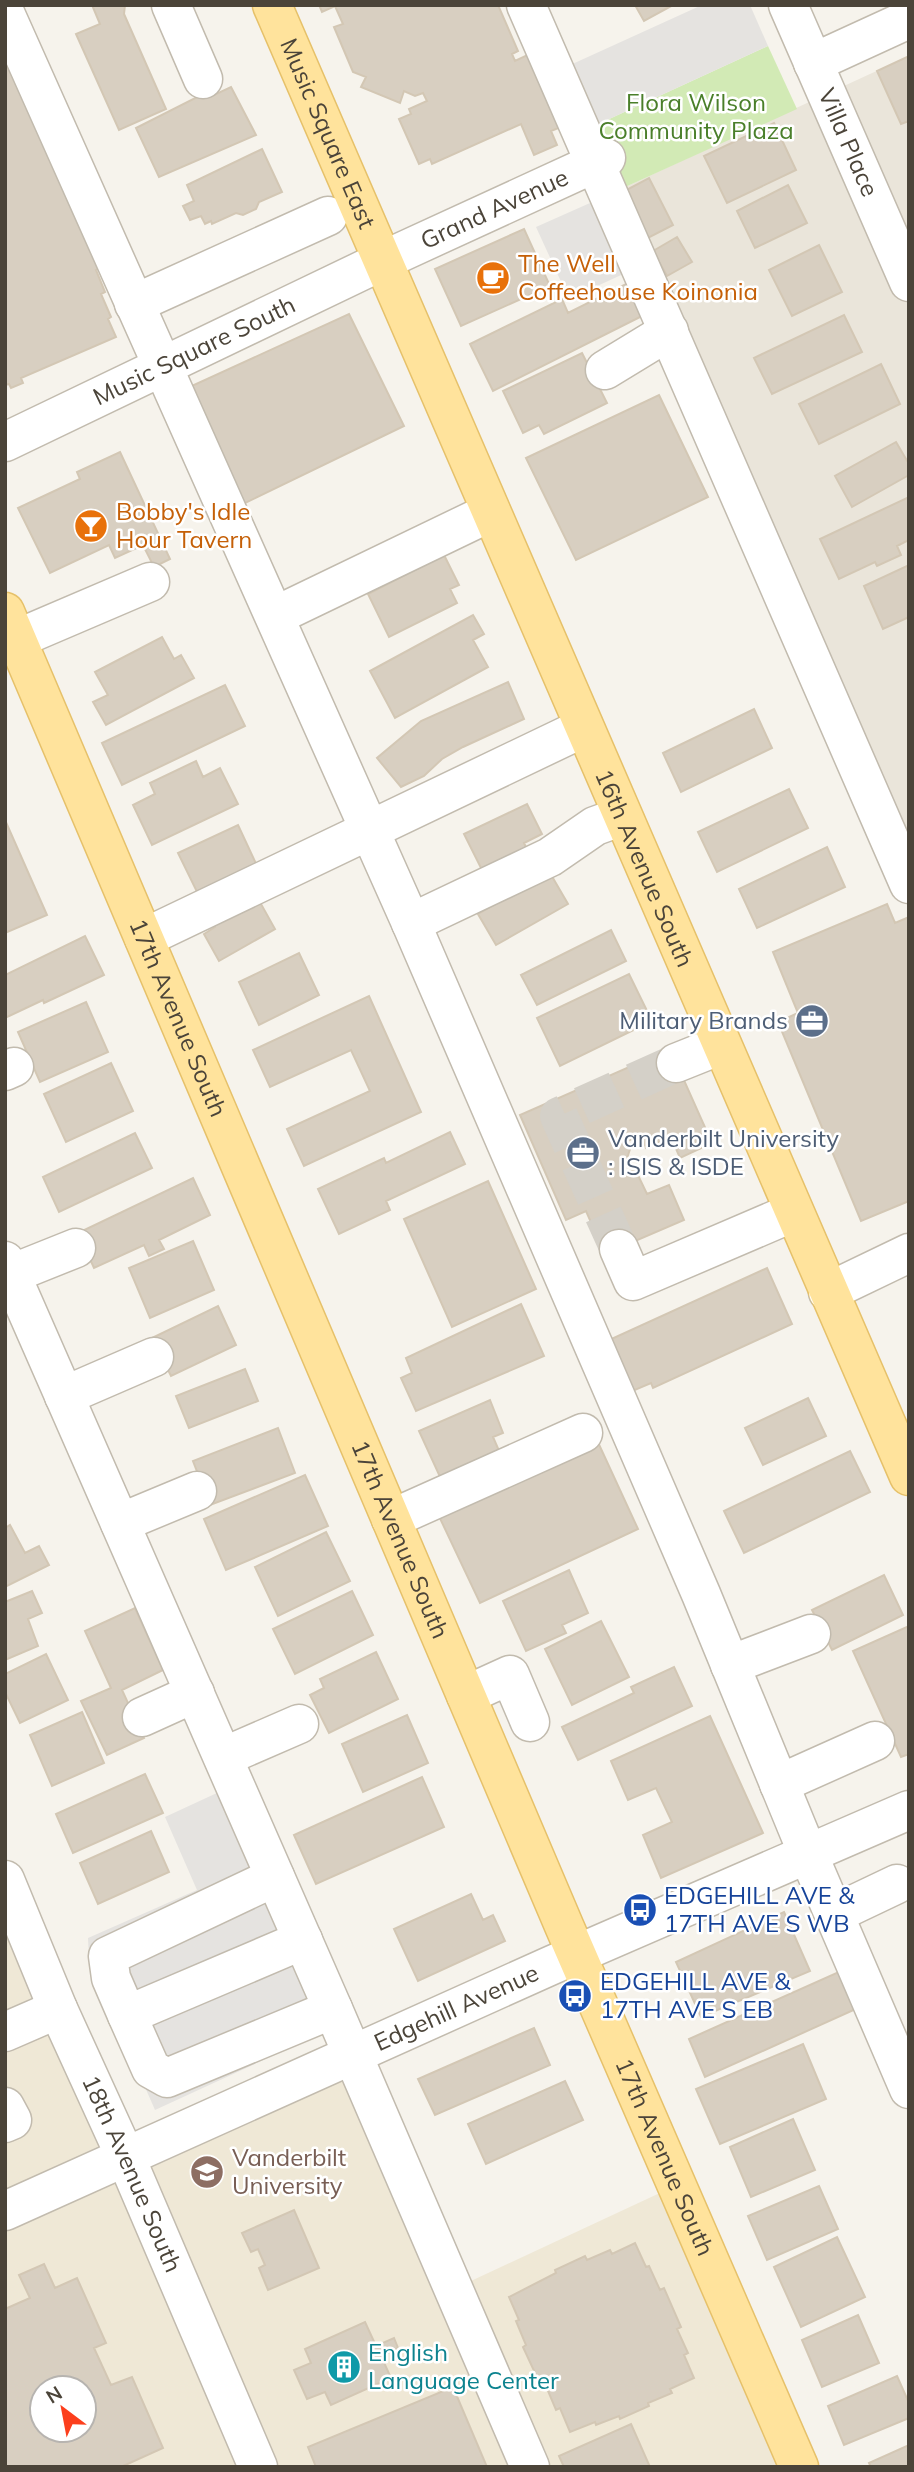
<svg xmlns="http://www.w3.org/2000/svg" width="914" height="2472" font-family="Mulish,sans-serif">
<rect width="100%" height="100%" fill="#f6f3ec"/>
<path fill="#eae5da" d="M909,56V861L623,188Z"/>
<path fill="#efe8d6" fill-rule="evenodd" d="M5,1880L126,2158L356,2047L458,2287L677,2185L799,2467H5ZM42,2388H84V2430H42Z"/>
<path fill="#d2eab5" d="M768,46L797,109L623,188L594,126Z"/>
<path fill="#e5e3e0" d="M702,5H750L768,46L594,126L568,66Z
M599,199L632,270L569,299L536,227Z
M232,1786L337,2026L155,2110L89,1959L88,1938L197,1890L165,1817Z"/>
<path fill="#d8cfc1" stroke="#d3c7b4" stroke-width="2" fill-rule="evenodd" d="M92,5H125L124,14L166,109L119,130L76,34L100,24Z
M319,5H498L518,51L512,54L515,61L536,51L568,124L551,131L557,145L534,155L521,124L432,164L430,159L419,164L399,119L411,114L409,109L427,101L423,93L415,96L404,91L400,103L361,87L366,77L353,72L334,27L343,24L335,6L322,12Z
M635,5H673L644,21Z
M5,48L101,268L96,270L105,292L101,294L111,317L108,319L116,337L21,378L23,383L11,388L9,384L5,385Z
M909,56V121L901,124L877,71Z
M231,87L256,135L159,177L136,128L209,91L212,96Z
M774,123L796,170L727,203L704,156Z
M262,149L282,192L259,202L256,209L243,215L236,213L212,224L211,221L205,224L201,216L190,220L183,206L194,201L187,185Z
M649,178L673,225L642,241L617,195Z
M788,185L807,223L755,248L737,211Z
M524,229L550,286L461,326L435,269Z
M677,237L692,262L667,276L653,251Z
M819,245L842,292L792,316L769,270Z
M632,281L648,313L493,391L470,344L562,299L568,313Z
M349,314L404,426L239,506L183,390Z
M844,315L862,352L772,394L754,358Z
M582,353L607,403L544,434L539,425L523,433L503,391Z
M881,364L900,404L819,444L799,404Z
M659,395L708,497L576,560L526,458Z
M896,442L909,464V475L852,507L835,476Z
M120,452L170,559L154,567L143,545L115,558L109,545L50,573L18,508L80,479L77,472Z
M909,497V540L897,546L901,555L877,566L875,562L839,579L820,539Z
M444,555L459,585L450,589L457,603L389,637L368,594Z
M909,565V617L883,629L864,586Z
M473,615L484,634L473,640L488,667L395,718L370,671Z
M162,637L174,659L181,655L194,678L106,725L93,702L108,695L95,672Z
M508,682L524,719L463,747L442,759L424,776L401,787L377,758L421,721Z
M225,685L245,726L122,785L102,743Z
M754,709L772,748L681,792L663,753Z
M196,761L203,777L220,768L238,804L152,845L133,805L155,794L150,783Z
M789,789L808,828L717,872L698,832Z
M527,804L542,834L524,843L531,858L487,880L464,834Z
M5,820L47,915L5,933Z
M238,825L259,870L200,898L178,853Z
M827,847L845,887L757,928L739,889Z
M550,873L568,904L496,945L478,914Z
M252,888L275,929L219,961L204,934L215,927L207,914Z
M887,904L895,923L909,917V1201L861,1221L778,1022L798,1013L773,952Z
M611,930L626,961L537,1005L521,975Z
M85,936L104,975L44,1003L43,1000L5,1018V975Z
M299,953L319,995L259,1025L239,982Z
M629,974L652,1021L560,1066L537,1018Z
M369,996L421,1112L304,1166L287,1129L370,1091L351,1050L270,1087L253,1050Z
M86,1002L108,1052L40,1082L18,1032Z
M670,1049L712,1143L680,1158L671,1137L646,1148L641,1135L625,1142L631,1146L623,1171H636L647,1194L669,1185L684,1220L605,1254L586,1211L566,1220L520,1115Z
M111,1063L133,1111L66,1142L44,1094Z
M450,1132L465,1164L386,1201L390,1210L339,1234L318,1189L384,1158L386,1163Z
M135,1133L152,1168L59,1212L43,1177Z
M193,1178L210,1215L159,1240L164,1249L149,1256L144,1245L94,1268L78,1233Z
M488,1181L536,1289L452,1327L404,1219Z
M193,1241L214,1290L150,1318L129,1268Z
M767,1268L792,1324L653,1388L651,1383L630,1392L607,1341Z
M521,1304L544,1356L416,1411L401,1378L412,1373L406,1358Z
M218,1306L236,1345L171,1376L152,1338Z
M245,1369L258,1401L189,1428L176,1396Z
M808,1398L826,1436L763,1465L745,1428Z
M490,1400L503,1433L493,1437L500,1453L441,1479L419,1431Z
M278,1428L295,1473L210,1505L193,1461Z
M596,1438L638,1529L480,1603L437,1512Z
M850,1451L870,1492L744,1553L724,1511Z
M305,1475L328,1526L226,1570L204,1519Z
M10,1525L25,1553L39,1546L49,1565L5,1587V1528Z
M326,1532L350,1581L278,1616L255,1567Z
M569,1570L588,1613L562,1625L566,1633L526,1651L503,1601Z
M884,1575L903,1615L832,1650L812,1610Z
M32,1591L42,1613L28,1619L38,1646L5,1660V1602Z
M352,1591L373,1635L295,1674L273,1629Z
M135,1608L163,1670L122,1690L144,1738L107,1755L81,1701L111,1688L85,1631Z
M601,1621L629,1677L572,1705L545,1649Z
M909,1626V1754L901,1757L853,1651Z
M376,1652L398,1699L329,1733L310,1695L324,1688L320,1679Z
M46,1654L68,1700L20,1723L5,1692V1674Z
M674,1667L692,1706L578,1760L562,1727L634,1693L631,1687Z
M82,1712L104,1763L52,1786L30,1735Z
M407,1715L428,1763L363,1792L342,1744Z
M710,1716L763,1833L661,1878L643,1835L672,1822L656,1788L628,1800L611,1761Z
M145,1774L163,1813L73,1853L56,1814Z
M422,1777L444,1827L316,1884L294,1835Z
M151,1831L169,1872L98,1904L80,1863Z
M471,1894L483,1920L493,1915L505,1941L418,1981L394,1929Z
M784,1912L810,1971L701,2017L676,1962Z
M841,1971L858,2008L705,2077L689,2039Z
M534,2028L550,2065L435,2115L418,2079Z
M803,2044L826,2099L720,2144L696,2089Z
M565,2081L583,2120L486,2164L468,2124Z
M793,2119L815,2170L751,2197L730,2147Z
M819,2186L838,2229L767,2260L748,2216Z
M294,2210L319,2268L268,2290L259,2268L265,2265L258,2249L251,2252L242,2233Z
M837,2237L865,2297L801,2327L774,2267Z
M635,2243L646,2267L649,2266L660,2290L664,2288L681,2327L677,2329L688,2353L684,2355L694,2378L670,2389L672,2393L648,2403L649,2406L620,2419L619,2416L596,2425L595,2422L570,2432L560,2408L556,2410L546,2386L542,2388L523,2347L526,2345L516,2321L519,2320L509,2297L556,2273L555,2270L585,2256L587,2260L610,2250L612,2254Z
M44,2264L55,2288L77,2278L106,2343L94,2348L111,2385L132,2377L163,2448L121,2467H5V2309L30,2298L19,2275ZM42,2388H84V2430H42Z
M858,2315L879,2363L822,2387L802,2340Z
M365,2322L376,2346L394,2338L398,2348L381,2356L391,2378L331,2405L325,2392L307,2399L294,2370L311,2363L305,2349Z
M897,2376L909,2403V2418L844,2445L828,2406Z
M453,2387L487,2467H316L308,2447Z
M631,2424L650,2467H564L559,2456Z
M909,2445V2467H871L869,2463Z"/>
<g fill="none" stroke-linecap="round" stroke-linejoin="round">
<path stroke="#d4d0c8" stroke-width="38" stroke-dasharray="38 19" stroke-linecap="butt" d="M619,1249L559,1116L676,1063"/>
<g stroke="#c2bbae" stroke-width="41">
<g id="minor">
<path d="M171,5L203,79"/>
<path d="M526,5L909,884"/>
<path id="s1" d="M788,5L909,282"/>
<path d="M5,13L411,923L701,1594L808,1854L909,2089"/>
<path d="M813,63L909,19"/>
<path d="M134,304L328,216"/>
<path d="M605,370L669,331"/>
<path id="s2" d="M5,442L384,260L606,158"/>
<path d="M275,616L491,512"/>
<path d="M5,644L150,582"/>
<path d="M411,923L550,857L595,826L620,817"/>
<path d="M144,938L583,728"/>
<path d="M676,1063L721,1045"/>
<path d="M5,1071L14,1067"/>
<path d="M619,1249L633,1281L794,1212"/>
<path d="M5,1261L333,2009L530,2467"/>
<path d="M11,1274L76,1248"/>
<path d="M828,1292L909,1253"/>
<path d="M64,1396L154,1357"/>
<path d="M391,1519L583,1433"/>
<path d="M120,1523L197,1491"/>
<path d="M730,1665L811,1634"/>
<path d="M466,1695L510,1675L530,1722"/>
<path d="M142,1717L195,1693"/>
<path d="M223,1757L299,1724"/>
<path d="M779,1784L875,1741"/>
<path d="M275,1877L108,1956L111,1978L127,2015L303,1940"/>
<path id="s3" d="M5,1880L58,2009L126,2158L258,2467"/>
<path d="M834,1914L897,1884"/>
<path d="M127,2015L151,2069L167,2078L333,2009"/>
<path d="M5,2032L58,2009"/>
<path d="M5,2107L12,2120L5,2123"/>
<path id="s4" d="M5,2211L552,1965L909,1810"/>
</g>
</g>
<g stroke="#e6c16a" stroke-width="41">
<g id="major">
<path id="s5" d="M272,5C484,495 693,987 909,1476"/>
<path id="s6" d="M5,612L565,1928L799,2467"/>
</g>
</g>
<use href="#minor" stroke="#fff" stroke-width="38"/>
<use href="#major" stroke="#ffe39c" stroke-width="38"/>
</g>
<defs>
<g id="cafe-disc" transform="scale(1.75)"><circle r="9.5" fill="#e8710a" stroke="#fff"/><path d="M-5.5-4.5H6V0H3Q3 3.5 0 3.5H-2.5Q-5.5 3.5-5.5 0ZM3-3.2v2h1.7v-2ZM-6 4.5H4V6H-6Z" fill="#fff"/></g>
<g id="bar-disc" transform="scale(1.75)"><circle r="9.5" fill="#e8710a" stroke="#fff"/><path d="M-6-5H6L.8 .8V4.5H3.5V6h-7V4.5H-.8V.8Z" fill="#fff"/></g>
<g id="office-disc" transform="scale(1.75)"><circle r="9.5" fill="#5c6f8a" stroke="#fff"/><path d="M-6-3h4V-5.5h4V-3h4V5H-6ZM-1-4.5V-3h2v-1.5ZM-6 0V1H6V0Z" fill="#fff"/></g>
<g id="bus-disc" transform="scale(1.75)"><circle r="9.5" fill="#1a4fb4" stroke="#fff"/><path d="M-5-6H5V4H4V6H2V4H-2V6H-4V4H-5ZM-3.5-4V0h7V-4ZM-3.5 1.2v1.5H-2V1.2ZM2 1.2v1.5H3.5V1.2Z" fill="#fff"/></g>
<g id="university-disc" transform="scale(1.75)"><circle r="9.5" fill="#8d6e63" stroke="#fff"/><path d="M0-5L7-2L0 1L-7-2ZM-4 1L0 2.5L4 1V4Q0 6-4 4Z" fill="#fff"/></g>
<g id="building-disc" transform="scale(1.75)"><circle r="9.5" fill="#0f9aa8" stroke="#fff"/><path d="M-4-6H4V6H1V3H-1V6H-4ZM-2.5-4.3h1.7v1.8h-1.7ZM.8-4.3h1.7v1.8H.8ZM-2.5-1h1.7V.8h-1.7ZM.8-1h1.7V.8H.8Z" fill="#fff"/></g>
</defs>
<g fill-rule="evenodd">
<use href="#cafe-disc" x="493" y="278"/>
<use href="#bar-disc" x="91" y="526"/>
<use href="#office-disc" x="812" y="1021"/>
<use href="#office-disc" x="583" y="1153"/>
<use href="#bus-disc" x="640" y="1910"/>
<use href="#bus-disc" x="575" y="1996"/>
<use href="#university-disc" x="207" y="2172"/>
<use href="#building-disc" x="344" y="2367"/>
</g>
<g text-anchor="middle" stroke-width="5" stroke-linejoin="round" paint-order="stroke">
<g font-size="24" fill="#4a7f2a" stroke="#fff">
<text x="696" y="111">Flora Wilson<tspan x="696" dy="28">Community Plaza</tspan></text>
</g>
<g font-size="24" fill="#4b4439" stroke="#fff">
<text dy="8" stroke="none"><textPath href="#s5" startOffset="140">Music Square East</textPath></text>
<text dy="8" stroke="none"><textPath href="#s1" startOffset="150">Villa Place</textPath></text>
<text dy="8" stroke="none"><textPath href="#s2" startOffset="542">Grand Avenue</textPath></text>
<text dy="8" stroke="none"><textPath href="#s2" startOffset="210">Music Square South</textPath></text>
<text dy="8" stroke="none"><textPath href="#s5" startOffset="940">16th Avenue South</textPath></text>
<text dy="8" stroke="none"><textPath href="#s6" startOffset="441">17th Avenue South</textPath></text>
<text dy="8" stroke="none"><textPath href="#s6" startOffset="1008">17th Avenue South</textPath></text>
<text dy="8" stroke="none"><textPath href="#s4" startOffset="495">Edgehill Avenue</textPath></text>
<text dy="8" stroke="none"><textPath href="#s6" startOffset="1680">17th Avenue South</textPath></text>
<text dy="8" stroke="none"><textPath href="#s3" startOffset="320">18th Avenue South</textPath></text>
</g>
<g font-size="24" fill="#c56008" stroke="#fff" text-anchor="start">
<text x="518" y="272">The Well<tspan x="518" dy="28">Coffeehouse Koinonia</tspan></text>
<text x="116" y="520">Bobby's Idle<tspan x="116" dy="28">Hour Tavern</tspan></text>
</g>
<g font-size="24" fill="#4e5e75" stroke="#fff" text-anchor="end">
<text x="788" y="1029">Military Brands</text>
<text x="608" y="1147" text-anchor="start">Vanderbilt University<tspan x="608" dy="28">: ISIS &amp; ISDE</tspan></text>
</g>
<g font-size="24" fill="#164399" stroke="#fff" text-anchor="start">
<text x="664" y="1904">EDGEHILL AVE &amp;<tspan x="664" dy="28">17TH AVE S WB</tspan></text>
<text x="600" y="1990">EDGEHILL AVE &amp;<tspan x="600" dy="28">17TH AVE S EB</tspan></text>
</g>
<g font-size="24" fill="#785e54" stroke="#fff" text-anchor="start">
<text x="232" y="2166">Vanderbilt<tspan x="232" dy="28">University</tspan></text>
</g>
<g font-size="24" fill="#0d838f" stroke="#fff" text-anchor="start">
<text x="368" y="2361">English<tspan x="368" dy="28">Language Center</tspan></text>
</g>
</g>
<rect width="914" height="2472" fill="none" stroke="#4b4439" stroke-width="14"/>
<g transform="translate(63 2409) rotate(328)"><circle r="33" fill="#ffffff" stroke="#b7b4b0" stroke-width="2"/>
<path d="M0-5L12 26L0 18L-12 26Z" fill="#fc3f1d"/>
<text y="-10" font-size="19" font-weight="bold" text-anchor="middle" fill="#4b4439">N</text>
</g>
</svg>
